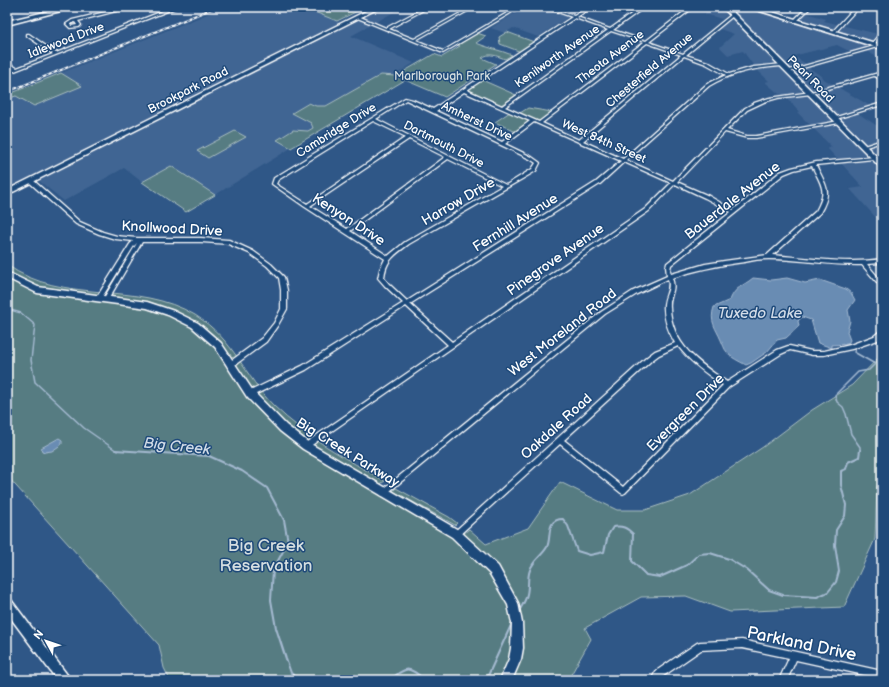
<svg xmlns="http://www.w3.org/2000/svg" width="889" height="687" font-family="'Balsamiq Sans',sans-serif">
<rect width="100%" height="100%" fill="#2f5787"/>
<filter id="ink" filterUnits="userSpaceOnUse"><feTurbulence type="fractalNoise" baseFrequency=".025" numOctaves="2"/><feDisplacementMap in="SourceGraphic" scale="8" xChannelSelector="R" yChannelSelector="G"/><feConvolveMatrix kernelMatrix="1 2 1 2 8 2 1 2 1" color-interpolation-filters="sRGB"/></filter>
<g filter="url(#ink)">
<path fill="#406593" d="M225,7H302L342,23L7,191V99L16,96L81,86L61,73Z
M380,7H403L351,36L414,63L393,76L381,75L326,106H316L309,103L292,113L311,123L313,128L308,131L293,130L277,141L291,148L215,195L171,166L142,182L124,168L64,201L38,180Z
M525,7H538L568,17L538,37L513,28L505,33L491,28Z
M696,7H720L727,15L722,19L705,14L706,12L693,10Z
M726,7H749L757,9L760,7H779L774,12L799,20L806,13L826,19L824,21L882,35V59H881L864,50L853,53L837,45L793,56L808,65L806,66L823,77L822,78L872,107L856,112L882,129V220L879,221L850,189L863,187L827,148L832,147L797,112H800L784,95L779,94L765,82L769,81L756,69L743,51L728,55L720,47L734,34L717,28L733,16Z"/>
<path fill="#567c82" stroke="#aabec0" d="M302,7H366L337,21Z
M507,32L534,42L521,52L500,44L499,37Z
M477,33L486,36L476,43C488,48 500,50 512,55L505,59C497,56 489,52 482,58L496,64L445,97L405,80L291,148L277,140L293,130L308,131L313,128L311,123L292,113L309,103L316,106H326L381,75L396,76L434,54L442,57L460,46L458,45Z
M61,73L82,86L34,106L16,96L7,99V95Z
M482,80L516,95L501,105L467,90Z
M528,108L552,112L538,122L520,113Z
M510,112L530,121L516,132L495,122Z
M235,131L246,137L208,158L197,151Z
M171,166L215,195L186,212L142,182Z
M7,265C63,305 137,280 195,315C235,340 244,376 274,406C306,437 346,459 385,481L376,487L462,535L469,529L486,544L528,528L560,482L617,510H645L690,495L763,447L812,410L852,385L882,354V477L877,487L875,539L844,607L730,612L686,596L641,597L585,628L591,639L568,680H170L164,668L159,645L7,476Z
M396,488L449,517L457,523L455,525L393,491Z"/>
<path fill="#698cb3" stroke="#a5bad1" d="M753,278L771,280L787,278L805,283L820,280L846,289L851,293L855,300L848,310L850,321L847,332L850,340L848,344L832,345V348L818,343L811,320L802,317L798,321L799,326L786,338L777,340L767,352L751,363L746,365C739,361 731,358 727,352C724,349 723,344 721,340C716,328 709,322 714,307L730,300C736,286 742,287 753,278Z
M59,438L62,440V444L52,451L45,452L42,451L41,448Z"/>
<g fill="none" stroke-linecap="round" stroke-linejoin="round">
<path stroke="#a5bad1" stroke-width="1.5" d="M7,309L21,313L35,325L31,360L35,382L84,428L117,451
M856,347L854,352L875,364
M860,451V447L851,434L846,414L843,407L837,402L835,395L858,372L869,370L882,357"/>
<path stroke="#a5bad1" stroke-width="2" d="M115,450L209,456L242,471L267,488L284,520L288,542L273,570L271,600L276,628L286,659L291,673L299,680
M519,611C522,606 526,600 527,594C529,586 527,577 530,570C533,560 542,556 547,547C552,537 545,519 563,519L568,526L577,551L590,555L604,552L608,535L613,527C622,525 627,528 633,534L632,561L646,575L660,577L687,565L699,554L710,553L729,559L747,570L769,590L783,595L817,597L828,592L836,582L839,571L835,545L836,530L845,516L846,505L841,485V471L846,469L848,462L859,457L860,450
M390,680C407,666 408,666 425,680
M486,680L512,623"/>
<g stroke="#fff" stroke-width="2.5">
<path id="street" d="M126,7H132L78,21L81,25L79,27L70,28L66,24L72,20ZM75,22L77,25L71,26L70,24Z
M173,7H178L7,74V72L14,69L7,65V62L17,68L53,54L27,36V34H29L56,53Z
M425,7H429L389,29L414,39L471,7H475L416,40L443,51L517,7H521L443,53L355,17L358,16L386,28Z
M543,7H548L574,16L588,7H592L577,17L610,29L641,7H645L613,30L646,41L690,7H694L649,42L683,54L732,14L734,15L733,16L686,55L708,62L729,74L753,67L783,64V66H782C756,68 732,72 709,86L626,160L673,181L745,108L754,103L769,98L811,92L882,72V74L877,75L882,78V80L874,76L811,94L778,98L764,102L747,110L727,130L747,136H756L839,121L841,122L839,123L756,138H747L725,132L677,182L709,196L733,210L780,172L791,168L816,162L875,157V159H874L816,165C826,186 833,191 820,213L773,255C809,258 845,264 882,259V263L867,264L882,282V287L880,286L862,265C831,266 800,259 769,259C761,259 753,260 745,262C720,265 696,270 672,278C677,291 669,295 670,307C671,344 699,363 727,382L777,350L788,346H790L812,351H824L850,345L874,336L880,331L882,330V335L878,340L852,349L824,355H812L790,350L781,354L729,387L625,493L623,494L621,493L560,444L458,536L456,537L454,536L453,534L454,532L647,357L655,351L675,343C668,331 663,318 664,304C665,294 671,290 668,279L637,294L605,314L385,495L383,496L381,495L380,493L381,491L601,312L633,291L667,276L666,267L667,263L731,212L705,198L675,184L649,211L306,449L304,448L303,446L304,444L448,345L406,306L306,370L252,396H248L247,394L248,392L302,366L403,303L385,286L378,278L380,269L385,259L305,207L272,184L274,178L405,98L413,100L433,109L572,17ZM575,18L608,30L502,106L467,90ZM611,31L644,42L539,122L505,107ZM647,43L681,55L579,140L542,123ZM684,56L706,64L726,75L707,84L623,159L583,141ZM464,92L530,121L502,142L436,111ZM406,100L530,159L536,163L532,169L506,185L376,119ZM373,121L406,137L307,204L276,184L278,180ZM534,122L621,161L596,182L407,301L389,284L384,278C386,259 395,255 409,244L536,171L540,163L539,162L532,157L505,144ZM409,139L445,157L347,229L310,206ZM448,159L502,186L405,242L388,256L350,231ZM624,162L671,183L645,209L452,342L410,304L600,184ZM812,166C821,185 828,190 816,211L767,255L724,261L705,264L671,274L670,270L671,265L784,174L794,170ZM678,346C690,362 706,374 723,385L623,487L564,440L651,361L659,355Z
M807,7H811L796,22H794V20Z
M855,7H859L835,33H833V31Z
M881,32H882V35L874,45H872V43Z
M878,45L881,46L789,72L786,71Z
M882,103V105L836,119L833,118Z
M882,140V142L863,148L861,147Z
M29,180H33L80,222L103,232L117,236L137,238H201L229,240L253,251L271,264L284,277L287,290V309L278,325L266,342L232,367H228L227,365L228,363L262,338L274,323L281,309V290L279,278L267,266L249,253L228,244L201,242H142L108,300H104L103,299L104,298L137,243L134,246L101,299H97L96,298L97,297L130,244L133,241L115,239L99,234L76,224L29,182Z
M742,640L882,671V679L796,660L787,680H779L789,658L742,648L701,650L662,677L660,680H651L656,671L697,643L700,642Z"/>
</g>
<g stroke="#fff" stroke-width="3">
<path id="secondary" d="M7,272L38,287L147,302L174,311L198,323L221,343L253,391L286,425L309,443L460,531L498,566L518,603L522,623L523,648L521,659L512,680H500L509,659L511,648L512,623L508,605L490,574L452,537L303,449L280,431L247,397L215,347L192,327L168,315L147,308L37,293L7,278Z
M7,599L11,600L68,676L70,680H57L7,613Z"/>
</g>
<g stroke="#fff" stroke-width="3">
<path id="primary" d="M374,7H381L7,195V190Z
M722,7H728L882,162V168L880,167Z
M747,7H755L882,45V49Z"/>
</g>
<g stroke="#fff" stroke-width="3">
<path id="highway" d="M66,7H76L7,25V21Z"/>
</g>
<use href="#street" fill="#1f4a7a" fill-rule="evenodd"/>
<use href="#secondary" fill="#1f4a7a" fill-rule="evenodd"/>
<use href="#primary" fill="#1f4a7a" fill-rule="evenodd"/>
<use href="#highway" fill="#1f4a7a" fill-rule="evenodd"/>
<g stroke="#fff" stroke-width="2">
<path id="rail" d="M7,92L216,7"/>
</g>
<use href="#rail" stroke="#1f4a7a" stroke-width="1" stroke-dasharray="3" stroke-linecap="butt"/>
</g>
</g>
<g text-anchor="middle" stroke-width="3" stroke-linejoin="round" paint-order="stroke">
<g font-size="12" fill="#fff" stroke="#1f4a7a">
<text transform="translate(66 40) rotate(-21)" y="4">Idlewood Drive</text>
<text transform="translate(557 56) rotate(-35)" y="4">Kenilworth Avenue</text>
<text transform="translate(610 57) rotate(-37)" y="4">Theota Avenue</text>
<text transform="translate(649 70) rotate(-40)" y="4">Chesterfield Avenue</text>
<text transform="translate(811 79) rotate(45)" y="4">Pearl Road</text>
<text transform="translate(188 90) rotate(-27)" y="4">Brookpark Road</text>
<text transform="translate(477 121) rotate(25)" y="4">Amherst Drive</text>
<text transform="translate(336 130) rotate(-32)" y="4">Cambridge Drive</text>
<text transform="translate(604 141) rotate(24)" y="4">West 84th Street</text>
<text transform="translate(444 144) rotate(27)" y="4">Dartmouth Drive</text>
</g>
<g font-size="12" fill="#d5dee0" stroke="#1f4a7a">
<text x="442" y="80">Marlborough Park</text>
</g>
<g font-size="14" fill="#fff" stroke="#1f4a7a">
<text transform="translate(732 200) rotate(-38)" y="5">Bauerdale Avenue</text>
<text transform="translate(458 201) rotate(-30)" y="5">Harrow Drive</text>
<text transform="translate(349 219) rotate(33)" y="5">Kenyon Drive</text>
<text transform="translate(515 222) rotate(-32)" y="5">Fernhill Avenue</text>
<text transform="translate(172 228) rotate(3)" y="5">Knollwood Drive</text>
<text transform="translate(555 259) rotate(-35)" y="5">Pinegrove Avenue</text>
<text transform="translate(562 332) rotate(-38)" y="5">West Moreland Road</text>
<text transform="translate(685 412) rotate(-45)" y="5">Evergreen Drive</text>
<text transform="translate(556 426) rotate(-42)" y="5">Oakdale Road</text>
<text transform="translate(348 452) rotate(32)" y="5">Big Creek Parkway</text>
</g>
<g font-size="15" font-style="italic" fill="#d2dce8" stroke="#1f4a7a">
<text x="760" y="318">Tuxedo Lake</text>
<text transform="translate(177 446) rotate(6)" y="5">Big Creek</text>
</g>
<g font-size="17" fill="#d5dee0" stroke="#1f4a7a">
<text x="266" y="551">Big Creek<tspan x="266" dy="20">Reservation</tspan></text>
</g>
<g font-size="17" fill="#fff" stroke="#1f4a7a">
<text transform="translate(802 643) rotate(12)" y="6">Parkland Drive</text>
</g>
</g>
<rect width="889" height="687" fill="none" stroke="#1f4a7a" stroke-width="24"/>
<rect x="12" y="12" width="865" height="663" fill="none" stroke="#fff" stroke-width="1.5" filter="url(#ink)"/>
<g transform="translate(46 641) rotate(310)" stroke="#1f4a7a" stroke-width="3" paint-order="stroke">
<path d="M0-3L7 15L0 10L-7 15Z" fill="#ffffff"/>
<text y="-6" font-size="11" font-weight="bold" text-anchor="middle" fill="#ffffff">N</text>
</g>
</svg>
